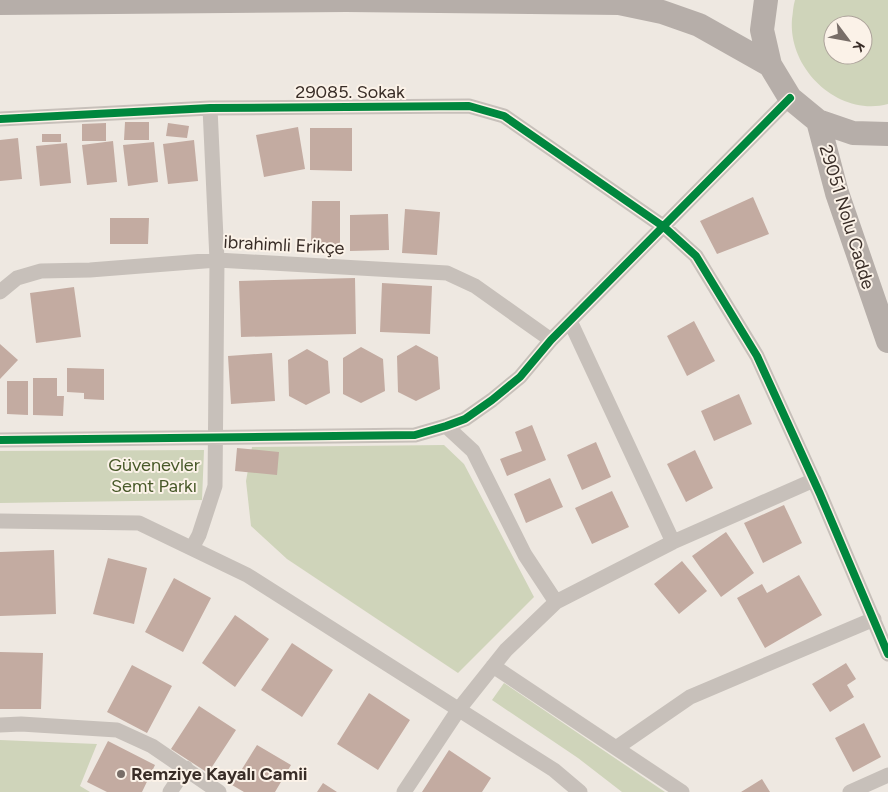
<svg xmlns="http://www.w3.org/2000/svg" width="888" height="792" font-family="Figtree,sans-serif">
<rect width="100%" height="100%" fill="#eee8e1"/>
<path fill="#cfd4ba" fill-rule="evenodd" d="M795,0H888V104C838,117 788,69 792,19C793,13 793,6 795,0ZM833,25H863V55H833Z
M444,445L464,464L534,597L458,673L287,559L251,526L246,481L252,447Z
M204,450L202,500L0,503V451Z
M504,683L665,792H622L578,758L492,700Z
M0,740L97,744L80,786L90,792H0Z"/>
<path fill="#c3aba1" d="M125,122H149V140H124Z
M106,123V141H82V124Z
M168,123L189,126L187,138L166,136Z
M298,127L305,169L264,177L256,135Z
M310,128H352V171L310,170Z
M42,134H61V142H42Z
M18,138L22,179L0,181V140Z
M194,140L198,181L168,184L163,144Z
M113,141L117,182L87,185L82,145Z
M154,142L158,182L128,186L123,145Z
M67,143L71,183L40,186L36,146Z
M753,197L769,234L717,254L700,221Z
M312,201H340V245H311Z
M405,209L440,212L437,255L402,253Z
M388,214L389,250L350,251V215Z
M110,218H149L148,244H110Z
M355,278L356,334L241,337L239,281Z
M382,283L432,286L430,334L380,332Z
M74,287L81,337L36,343L30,293Z
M694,321L715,361L687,376L667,336Z
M0,344L18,360L0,379Z
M416,345L438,357L440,389L416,401L398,392L397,356Z
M361,347L383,359L385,391L361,403L343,394V358Z
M307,349L328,361L330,393L306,405L289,396L288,360Z
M272,353L275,401L231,404L228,356Z
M67,368L104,369V400L84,399V393L67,392Z
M33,378H57V396H64L63,416L33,415Z
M7,381H28V415L7,414Z
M739,394L752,424L714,441L701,411Z
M532,425L546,460L507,476L500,459L522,451L515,432Z
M596,442L611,477L582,490L567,455Z
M237,448L279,452L277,475L235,471Z
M695,450L713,488L686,502L667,464Z
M550,478L563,507L526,523L514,494Z
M612,491L629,527L592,544L575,508Z
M784,505L802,543L763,563L744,523Z
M726,532L754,573L721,597L692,556Z
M54,550L56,614L0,616V552Z
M108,558L147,568L134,624L93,614Z
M682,561L707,591L679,614L654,584Z
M799,575L822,615L765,648L737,598L762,584L767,593Z
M174,578L211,598L183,652L145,632Z
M235,615L269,639L235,687L202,663Z
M292,643L333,670L302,717L261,690Z
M0,652L43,653L41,709H0Z
M846,663L856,679L847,685L854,697L830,712L812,684Z
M132,665L172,686L147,733L107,712Z
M369,693L410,720L378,770L337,744Z
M199,706L236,730L208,773L171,749Z
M864,723L881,757L853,772L835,738Z
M108,741L155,765L142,792H107L87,782Z
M257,745L291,765L275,792H244L232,785Z
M449,750L491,778L482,792H422Z
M762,779L770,792H741Z
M323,783L337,792H317Z"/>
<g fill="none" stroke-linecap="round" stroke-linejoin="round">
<path stroke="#c7c0ba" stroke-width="15" d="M0,119L210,108L469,106L504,116L664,227L696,256L757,356L820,494L888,654
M0,292L17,278L41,271L90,270L217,260L447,273L475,286L551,340
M570,321L673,542
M446,426L473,451L525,555L556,602
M0,440L415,435L446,426L465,419L492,400L520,377L551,340L790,98
M0,521L139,523L247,575L554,770L580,792
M192,548L199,535L215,486L217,260L210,108
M493,666L682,792
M0,725L21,724L117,730L152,746L219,792
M616,748L690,697L874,619
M170,792L186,768
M404,792L459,709L506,650L556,602L673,542L814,480
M850,792L888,775"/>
<path stroke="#b6aea9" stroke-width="24" d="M766,0L762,30L770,65L790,98L818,121L853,133L888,134
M0,3L346,0L619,3L662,12L699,25L770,65
M818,121L837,193L888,341"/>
<g stroke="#fbf2e8" stroke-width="11">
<path id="cycleway" d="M0,119L210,108L469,106L504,116L664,227L696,256L757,356L820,494L888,654
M0,440L415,435L446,426L465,419L492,400L520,377L551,340L790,98"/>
</g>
<use href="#cycleway" stroke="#00873e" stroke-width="8"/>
</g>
<circle fill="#786e68" stroke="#fbf2e8" stroke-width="2" cx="121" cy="774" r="5"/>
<g text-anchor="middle" stroke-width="4" stroke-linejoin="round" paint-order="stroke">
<g font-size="18" fill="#392d27" stroke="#fbf2e8">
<text x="350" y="98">29085. Sokak</text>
<text transform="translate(847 217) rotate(73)" y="6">29051 Nolu Cadde</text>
<text transform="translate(284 245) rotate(3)" y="6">ibrahimli Erikçe</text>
</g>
<g font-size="18" fill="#485929" stroke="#fbf2e8">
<text x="154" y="471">Güvenevler<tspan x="154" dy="21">Semt Parkı</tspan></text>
</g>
<g font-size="18" font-weight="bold" fill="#392d27" stroke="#fbf2e8" text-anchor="start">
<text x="131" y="780">Remziye Kayalı Camii</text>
</g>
</g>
<g transform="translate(848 40) rotate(122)"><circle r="24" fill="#fbf2e8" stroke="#ada39b"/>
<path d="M0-4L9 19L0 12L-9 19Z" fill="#786e68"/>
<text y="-8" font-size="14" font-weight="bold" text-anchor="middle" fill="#392d27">K</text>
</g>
</svg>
